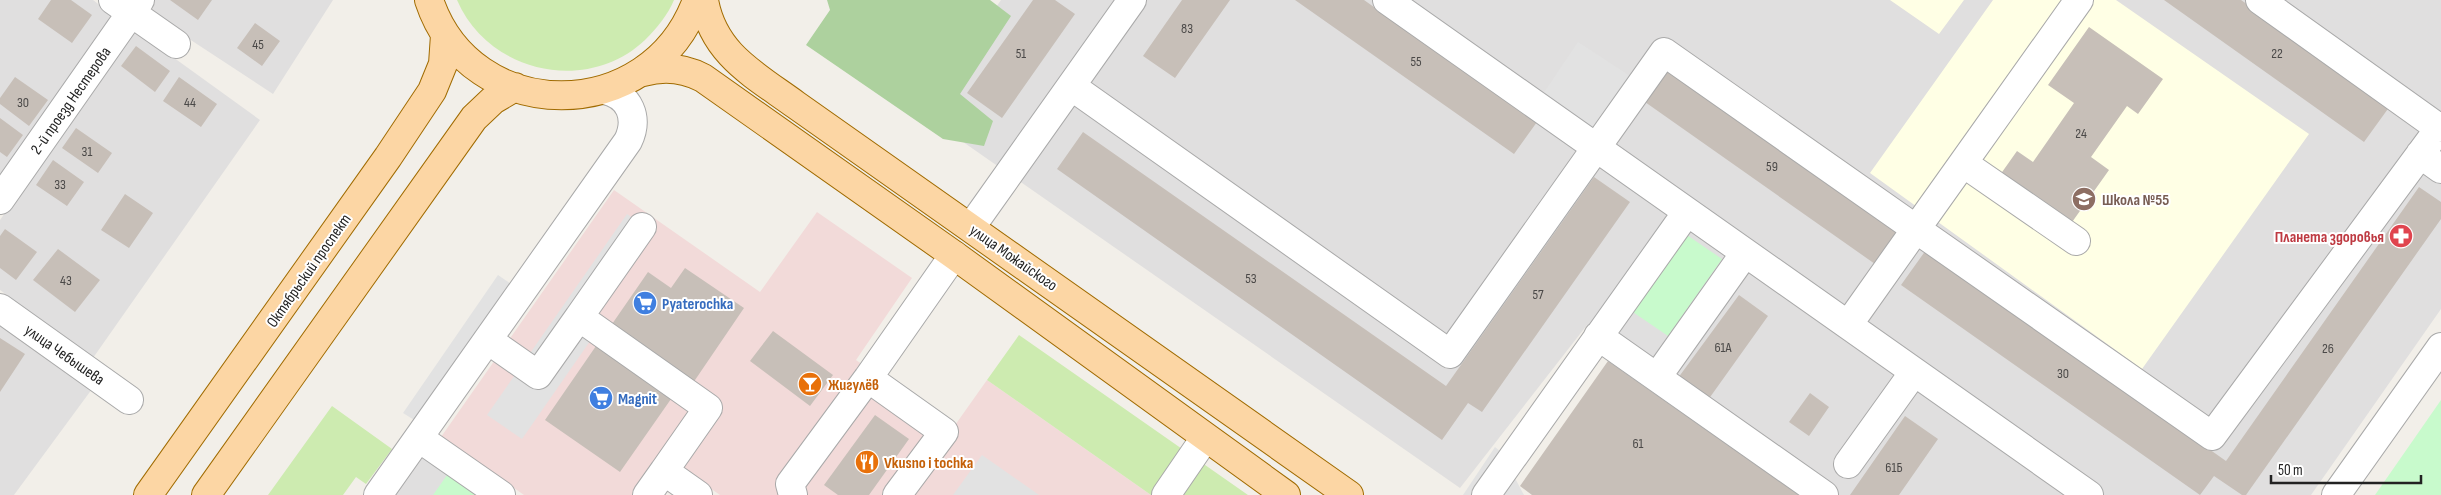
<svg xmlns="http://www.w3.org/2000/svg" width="2441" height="495" font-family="'Sofia Sans Condensed',sans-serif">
<rect width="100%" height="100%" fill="#f2efe9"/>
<path fill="#e0dfdf" d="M0,0H93L115,17L0,181Z
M152,0H333L273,94L145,10Z
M1001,0H2441V309L2311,495H1832L1587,325L1460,488L923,114Z
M134,29L260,120L93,358L0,290V220Z
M0,321L92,389L14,495H0Z
M423,446L495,495H389Z"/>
<path fill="#f2dad9" d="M614,190L760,292L817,212L912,278L856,360L953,428L987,380L1151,495H720L663,455L634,495H524L441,437Z"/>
<path fill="#ffffe5" d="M1890,0H1964L1939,34Z
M1993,0H2116L2309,134L2142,369L1870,173Z"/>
<path fill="#cdebb0" d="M457,0H674C668,15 656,29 645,40C587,95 488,73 457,0Z
M1019,335L1248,495H1151L987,380Z
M332,406L392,449L366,484L356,477L343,495H268Z"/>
<path fill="#add19e" d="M827,0H990L1011,16L960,94L993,121L984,146L943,139L806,45L830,10Z"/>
<path fill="#c8facc" d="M1681,231L1722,259L1668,336L1627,308Z
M2441,400V495H2375Z
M452,468L491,495H433Z"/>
<path fill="#e2e2e2" d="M1578,42L1633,78L1597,134L1541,97Z
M627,214L653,232L596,315L604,321L522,439L487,415Z
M498,275L514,286L419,423L403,413Z
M1495,447L1501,452L1524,495H1463Z
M982,455L1039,495H953Z"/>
<path fill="#c7bfb8" d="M51,0H71L92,15L72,43L38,19Z
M170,0H212L198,20Z
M1033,0H1055L1075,14L1002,118L967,93Z
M1182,0H1230L1175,78L1143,56Z
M1295,0H1364L1537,122L1514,154Z
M2164,0H2241L2390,106L2364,142Z
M255,23L280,41L262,66L237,48Z
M2089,27L2163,79L2138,114L2127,106L2091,157L2109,170L2070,225L2000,175L2017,151L2033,162L2074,103L2048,85Z
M136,46L170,71L155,92L121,66Z
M1669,67L1899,229L1875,264L1645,102Z
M15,77L48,100L29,126L0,104V98Z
M179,77L217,104L201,127L163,101Z
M0,118L23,135L7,157L0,152Z
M76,128L112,153L98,173L62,148Z
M1083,132L1446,386L1594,177L1630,202L1482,412L1468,403L1442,440L1057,169Z
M53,160L84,182L67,206L36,185Z
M2419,187L2441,202V219L2246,495H2242L2214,476L2200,495L1901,285L1926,250L2226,461Z
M125,194L153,213L129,248L101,230Z
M5,229L37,252L16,280L0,268V236Z
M58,249L100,280L75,312L33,280Z
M685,268L744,308L693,383L610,327L648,272L671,288Z
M1739,295L1768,316L1708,400L1678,378Z
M773,331L833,375L810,406L750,361Z
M0,338L25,354L0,392Z
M596,346L671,399L620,472L545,420Z
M1608,361L1665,401L1799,495H1532L1520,486Z
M1810,393L1829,407L1809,436L1789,422Z
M875,415L909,439L869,495H838L824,485Z
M1905,416L1938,439L1899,495H1850Z"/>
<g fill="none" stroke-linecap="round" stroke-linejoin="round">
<g stroke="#a9a9a9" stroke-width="30">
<path id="minor" d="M113,0L176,44
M1387,0L2089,495
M2260,0L2439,128
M1071,86L1450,354L1664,52L1916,229L1963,163L2076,241
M2420,154L2441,169
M1963,163L2079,0
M0,200L140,0
M971,227L1132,0
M0,308L129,400
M579,317L642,227
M1848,325L1916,229L2212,436L2441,126
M1598,336L1824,495
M488,340L538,375L579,317L708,408L664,471
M1657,377L1745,253
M868,378L944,432L897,495
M419,438L501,495
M1848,464L1914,372
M378,495L628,141C639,118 630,95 604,90
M647,495L664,471L698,495
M793,495L790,484L868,378L954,255
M1166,495L1205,438
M1486,495L1687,212
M2336,495L2441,347"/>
</g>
<g stroke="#a06b00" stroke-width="30">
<path id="major" d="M429,0C471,127 651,127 697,0
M704,0C713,54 755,75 796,105L1349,495
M643,72C664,66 684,68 703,78L954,255L1286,495
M148,495L388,157L432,91L443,64L445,35
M206,495L474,118L493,100L515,87"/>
</g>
<use href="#minor" stroke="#fff" stroke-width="28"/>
<use href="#major" stroke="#fcd6a4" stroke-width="28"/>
</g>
<defs>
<g id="school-disc" transform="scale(1.25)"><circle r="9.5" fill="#8d6e63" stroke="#fff"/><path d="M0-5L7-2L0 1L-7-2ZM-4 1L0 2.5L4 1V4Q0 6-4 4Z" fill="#fff"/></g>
<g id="pharmacy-disc" transform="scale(1.25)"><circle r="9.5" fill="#e0444e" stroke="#fff"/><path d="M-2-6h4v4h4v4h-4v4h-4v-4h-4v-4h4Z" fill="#fff"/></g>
<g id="supermarket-disc" transform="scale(1.25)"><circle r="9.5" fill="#3f7fe0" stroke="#fff"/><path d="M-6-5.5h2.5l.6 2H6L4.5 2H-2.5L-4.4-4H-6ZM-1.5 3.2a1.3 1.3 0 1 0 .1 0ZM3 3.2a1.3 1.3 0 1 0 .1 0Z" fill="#fff"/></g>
<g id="bar-disc" transform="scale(1.25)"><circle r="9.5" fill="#e8710a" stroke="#fff"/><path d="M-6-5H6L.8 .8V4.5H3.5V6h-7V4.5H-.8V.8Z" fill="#fff"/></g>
<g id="restaurant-disc" transform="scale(1.25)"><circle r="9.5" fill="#e8710a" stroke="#fff"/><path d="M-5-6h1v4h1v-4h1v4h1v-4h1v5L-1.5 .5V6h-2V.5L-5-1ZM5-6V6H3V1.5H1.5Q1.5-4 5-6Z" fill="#fff"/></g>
</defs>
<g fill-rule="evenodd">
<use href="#school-disc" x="2084" y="199"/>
<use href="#pharmacy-disc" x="2401" y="236"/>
<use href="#supermarket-disc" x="645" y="303"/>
<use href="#bar-disc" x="810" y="384"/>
<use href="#supermarket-disc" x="601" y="398"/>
<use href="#restaurant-disc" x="867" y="462"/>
</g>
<g text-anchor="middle" stroke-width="4" stroke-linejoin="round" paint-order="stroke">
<g font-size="14" fill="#4b4948">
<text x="1187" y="33">83</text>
<text x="258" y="49">45</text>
<text x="1021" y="58">51</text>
<text x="2277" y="58">22</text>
<text x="1416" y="66">55</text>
<text x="23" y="107">30</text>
<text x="190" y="107">44</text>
<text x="2081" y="138">24</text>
<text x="87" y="156">31</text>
<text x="1772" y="171">59</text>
<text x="60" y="189">33</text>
<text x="1251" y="283">53</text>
<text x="66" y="285">43</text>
<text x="1538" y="299">57</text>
<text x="1723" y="352">61А</text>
<text x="2328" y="353">26</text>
<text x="2063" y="378">30</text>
<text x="1638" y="448">61</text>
<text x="1894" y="472">61Б</text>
</g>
<g font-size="16" fill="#222" stroke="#fff">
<text transform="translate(70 100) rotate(-55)" y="6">2-й проезд Нестерова</text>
<text transform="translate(1014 257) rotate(35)" y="6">улица Можайского</text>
<text transform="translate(308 270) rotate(-55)" y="6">Октябрьский проспект</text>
<text transform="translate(65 354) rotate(35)" y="6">улица Чебышева</text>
</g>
<g font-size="16" font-weight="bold" fill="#785e54" stroke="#fff" text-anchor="start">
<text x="2102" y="205">Школа №55</text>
</g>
<g font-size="16" font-weight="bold" fill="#be3a42" stroke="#fff" text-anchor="end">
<text x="2384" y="242">Планета здоровья</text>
</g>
<g font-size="16" font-weight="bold" fill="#366cbe" stroke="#fff" text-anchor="start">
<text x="662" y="309">Pyaterochka</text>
<text x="618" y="404">Magnit</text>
</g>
<g font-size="16" font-weight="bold" fill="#c56008" stroke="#fff" text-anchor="start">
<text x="828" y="390">Жигулёв</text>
<text x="884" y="468">Vkusno i tochka</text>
</g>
</g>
<path d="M2271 475v8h150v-8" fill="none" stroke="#222222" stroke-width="2.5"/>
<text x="2278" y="475" font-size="15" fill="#222222" stroke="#ffffff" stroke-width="4" paint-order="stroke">50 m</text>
</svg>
